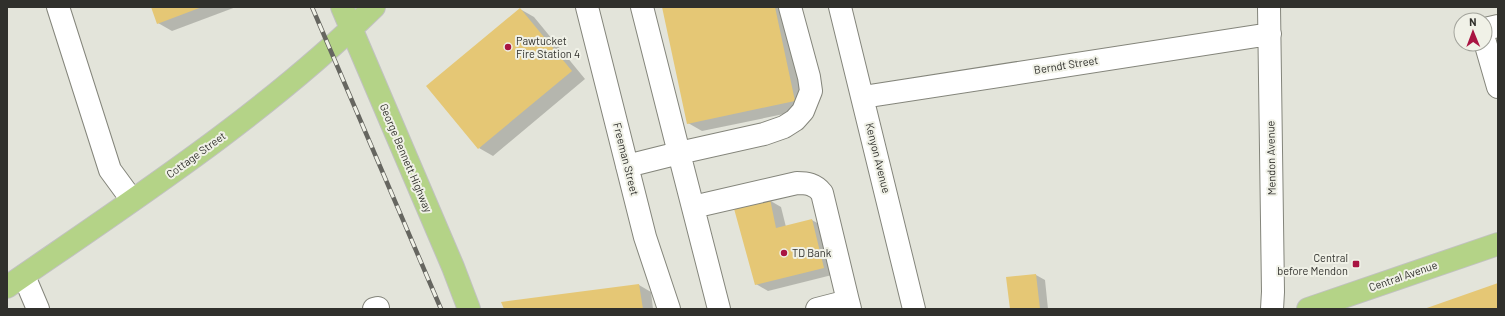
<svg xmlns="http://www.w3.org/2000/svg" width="1505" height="316" font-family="Barlow,sans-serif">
<rect width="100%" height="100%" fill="#e3e4da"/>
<path fill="#0003" d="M152,7H236L172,31L158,23Z
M663,7H786L808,109L702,131L688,123Z
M520,9L534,17L585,79L493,156L479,148Z
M769,200L781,207L786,227L812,220L824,227L836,274L768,291L756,284Z
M1036,275L1045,280L1048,309H1011Z
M639,285L651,292L653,309H505Z"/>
<path fill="#e5c775" d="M151,7H202L157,24Z
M662,7H775L795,101L687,124Z
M520,8L572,71L478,149L426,86Z
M770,199L776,228L812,219L824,268L755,285L733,205Z
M1036,274L1040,309H1010L1006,277Z
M1498,283V309H1424Z
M639,284L643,309H504L501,302Z"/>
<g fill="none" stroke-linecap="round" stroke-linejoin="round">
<g stroke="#84857b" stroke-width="24">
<path id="minor" d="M58,7L110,170L132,200
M587,7L645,237L669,309
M642,7L679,153L764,134L784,127L795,120L803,111L811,91L809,77L790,7
M840,7L914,309
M1269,7L1273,292L1272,309
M1485,29L1498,26
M1485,42L1498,87
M863,97L1270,34
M627,166L679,153L719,309
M693,207L797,183C807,183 815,184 822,193L848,301
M24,276L38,309
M374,309L378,308V309
M817,309L848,301L850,309"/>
</g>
<g stroke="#c1c1c0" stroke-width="24">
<path id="major" d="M342,7L453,267L469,309
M7,287C133,200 264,115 374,7
M1308,309L1498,244"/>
</g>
<use href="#minor" stroke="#fff" stroke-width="22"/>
<use href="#major" stroke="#b4d387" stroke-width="22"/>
<g stroke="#666660" stroke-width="4.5">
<path id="rail" d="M312,7L441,309"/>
</g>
<use href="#rail" stroke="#f0f1e7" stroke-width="3" stroke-dasharray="9" stroke-linecap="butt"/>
</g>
<g fill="#a91442" stroke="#f0f1e7" stroke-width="1.5">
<circle cx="508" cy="47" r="4"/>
<circle cx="784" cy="253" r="4"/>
<rect x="1352" y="260" width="8" height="8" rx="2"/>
</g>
<g text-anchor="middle" stroke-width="4" stroke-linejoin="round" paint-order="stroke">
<g font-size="11" fill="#30302c" stroke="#f0f1e7" text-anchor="start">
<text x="516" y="45">Pawtucket<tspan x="516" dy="13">Fire Station 4</tspan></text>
<text x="792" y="257">TD Bank</text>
<text x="1348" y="262" text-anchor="end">Central<tspan x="1348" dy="13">before Mendon</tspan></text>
</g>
<g font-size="11" fill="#30302c" stroke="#f0f1e7">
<text transform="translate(1066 65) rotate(-9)" y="4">Berndt Street</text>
<text transform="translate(196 155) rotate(-36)" y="4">Cottage Street</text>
<text transform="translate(406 158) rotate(67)" y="4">George Bennett Highway</text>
<text transform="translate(878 158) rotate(76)" y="4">Kenyon Avenue</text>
<text transform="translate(1271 158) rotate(-91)" y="4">Mendon Avenue</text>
<text transform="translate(626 159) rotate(76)" y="4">Freeman Street</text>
<text transform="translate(1403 276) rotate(-19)" y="4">Central Avenue</text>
</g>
</g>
<rect width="1505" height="316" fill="none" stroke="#30302c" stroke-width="16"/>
<g transform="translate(1473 32) rotate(359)"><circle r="19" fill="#f0f1e7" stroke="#a3a49c"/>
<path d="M0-3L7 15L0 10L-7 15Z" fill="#a91442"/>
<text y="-6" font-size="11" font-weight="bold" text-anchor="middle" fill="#30302c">N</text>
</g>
</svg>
